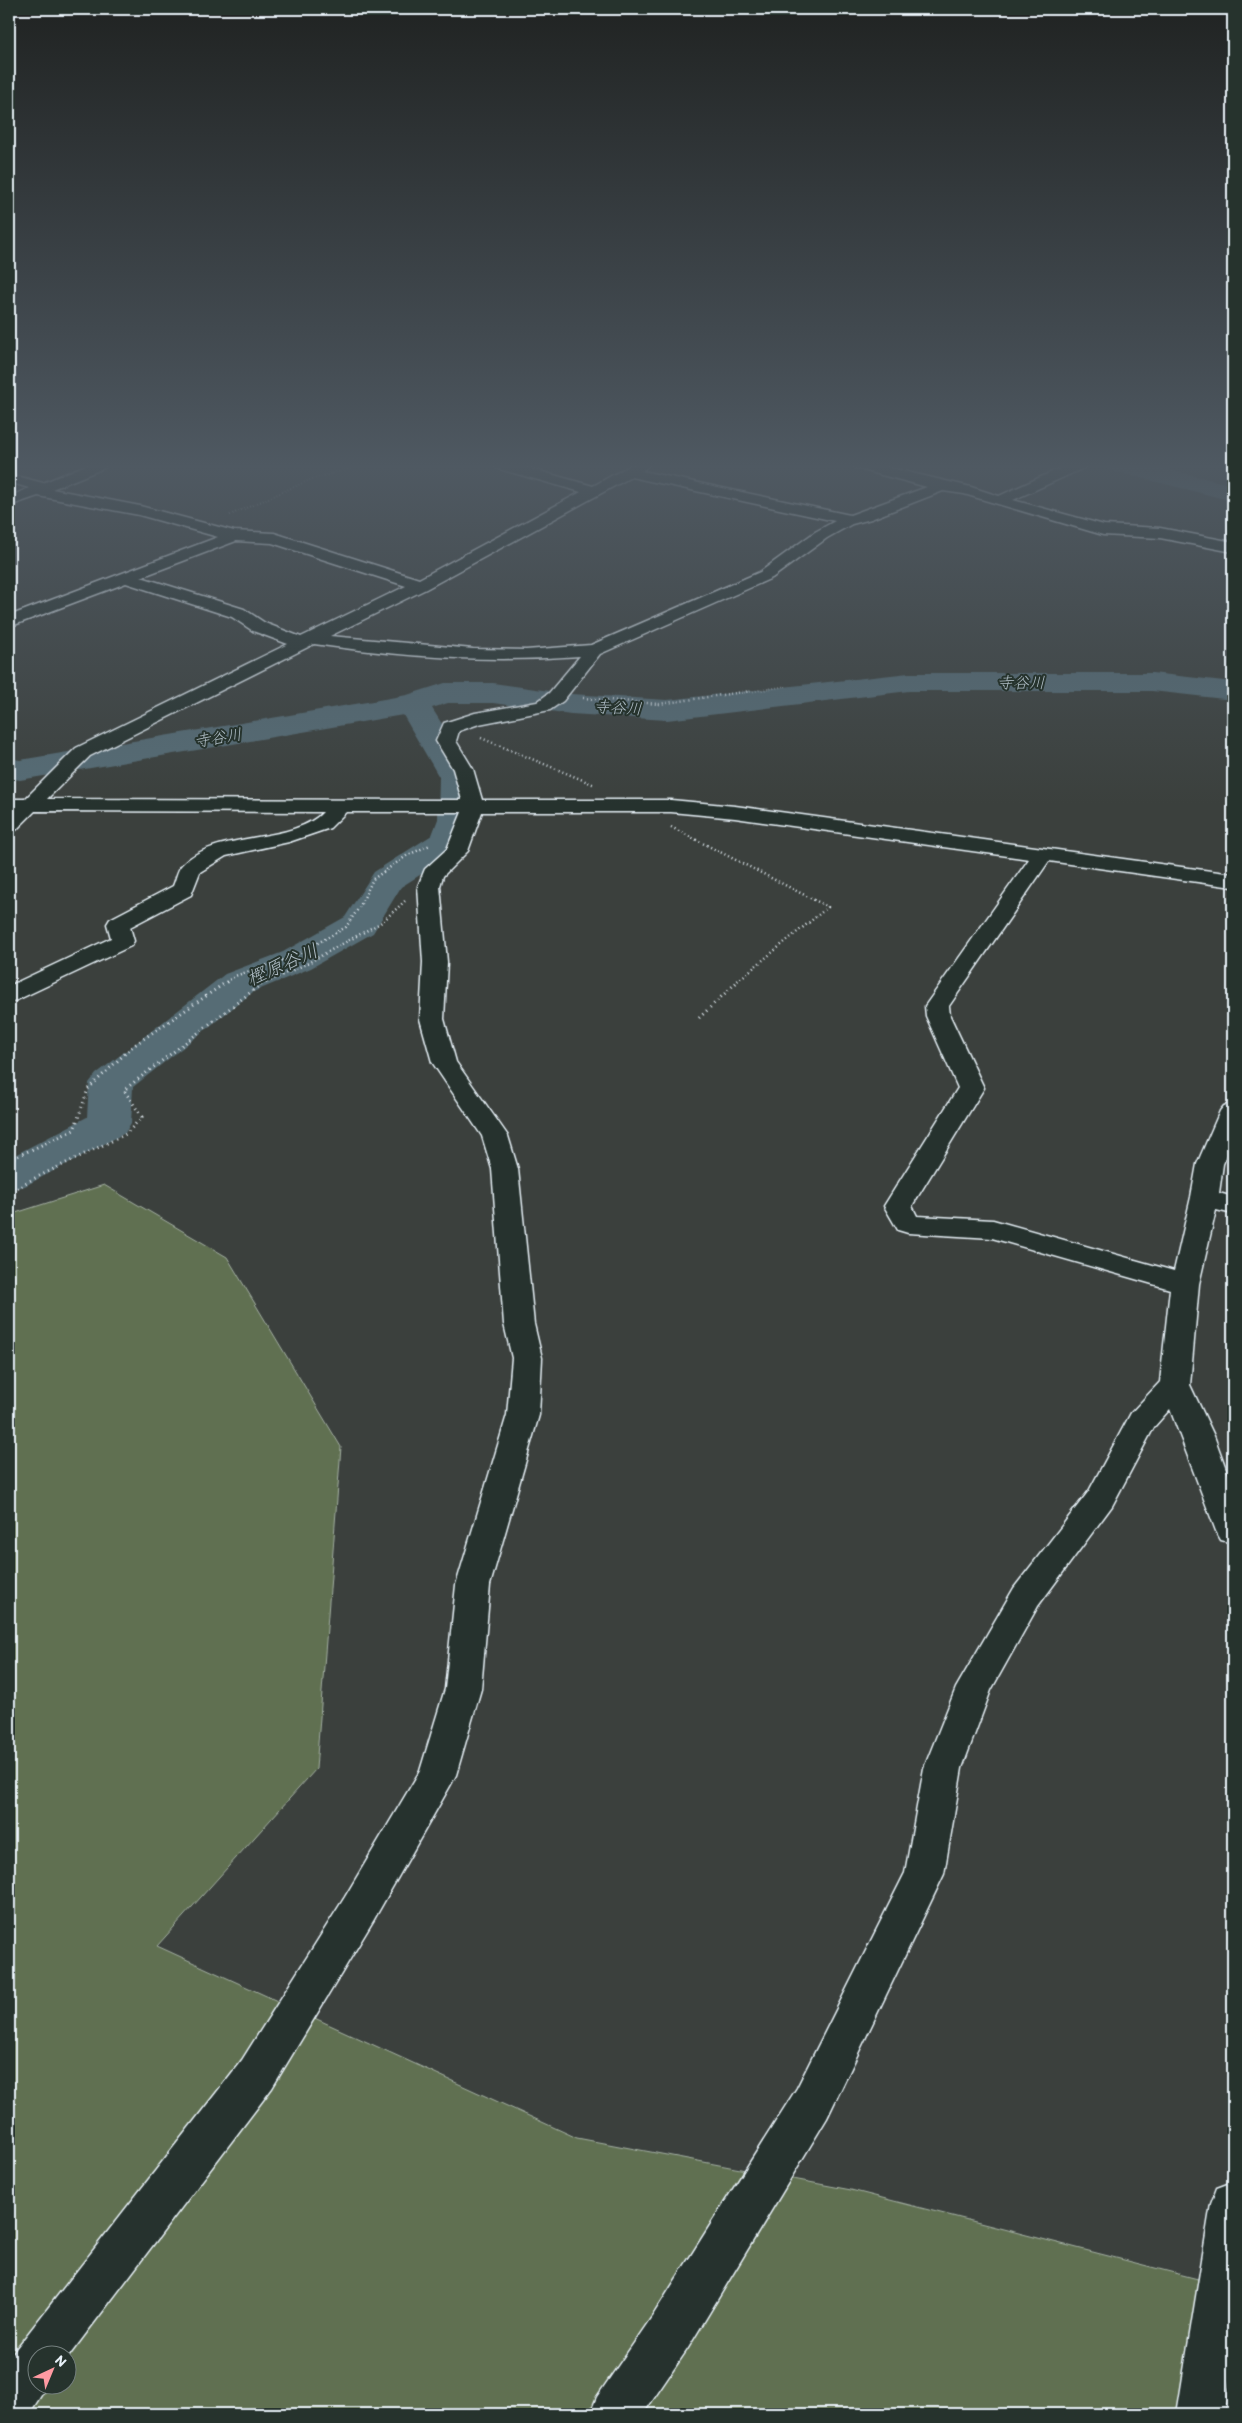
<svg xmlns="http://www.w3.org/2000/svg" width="1242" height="2423" font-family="Itim,'Klee One',sans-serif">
<rect width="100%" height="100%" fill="#3b403d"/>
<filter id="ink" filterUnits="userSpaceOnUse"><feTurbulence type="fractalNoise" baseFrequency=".02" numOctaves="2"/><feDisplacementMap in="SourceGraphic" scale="10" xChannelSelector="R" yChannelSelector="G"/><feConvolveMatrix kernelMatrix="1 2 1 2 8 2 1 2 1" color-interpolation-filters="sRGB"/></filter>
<g filter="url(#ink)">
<path fill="#617051" stroke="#a4b0a4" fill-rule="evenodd" d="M104,1185L227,1257L341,1447L316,1769L157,1946L577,2138L851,2190L1233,2288V2414H9V1215ZM38,2356H68V2386H38Z"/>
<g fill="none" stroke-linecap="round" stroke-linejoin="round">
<path fill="#576c75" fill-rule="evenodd" d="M1106,465H1150L1233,485V501L1109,470Z
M909,673H1152L1233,682V700L1152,691H909L667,720L571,714L493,703H448L432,708C440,722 471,766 473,778C478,801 474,830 461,849L401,887L373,933L311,968L253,992L133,1087L131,1123L125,1133L25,1186L9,1190V1158L87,1117L89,1083L96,1074L225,974L283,952L345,917L374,872L432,835L438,819L439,777L403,715L20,780L9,778V758L20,760L367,702L407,695L445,683H493L571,694L667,700Z"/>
<g stroke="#e8f1f8" stroke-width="3">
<path id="minor" d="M86,465H106L104,468L52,489L140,506L234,531L274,533L419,579L581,492L496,468L494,465H518L593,486L631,465H649L642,471L850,515L927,487L855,468L853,465H878L971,487L999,496L1067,465H1086L1084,468L1013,500L1104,525L1160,528L1233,542V552L1160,538L1103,535L964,494L943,491L871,519L852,524L827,538L772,578L600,654L563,701L550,710L479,724L459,731L456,741L473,769L482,800H671L735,806L1233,874V887L1049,861L949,1006L950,1016L984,1088L912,1206L917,1216L993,1220L1174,1271L1191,1197L1197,1164L1220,1111L1224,1106L1233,1103V1141L1223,1164L1219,1193L1233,1197V1214L1216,1210L1199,1284L1190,1385L1214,1436L1233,1488V1543L1221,1540L1216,1531L1170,1409L1154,1427L1112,1506L1038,1606L991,1690L962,1768L944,1874L827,2118L688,2348L643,2414H590L597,2397L654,2314L797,2088L905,1873L924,1768L956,1688L1014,1588L1089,1491L1131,1413L1160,1382L1170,1289L992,1238L908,1233L898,1230L884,1206L958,1088L926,1016L925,1006L1029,859L735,818L671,812H482L468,851L443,876L440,886L447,962L444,1019L456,1062L508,1136L518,1169L534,1324L542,1358L539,1415L490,1585L481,1689L456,1775L450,1786L373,1921L272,2088L68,2357V2356H38V2386H47L29,2414H9V2358L242,2060L345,1897L420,1771L445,1689L456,1585L507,1415L512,1358L504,1324L492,1169L482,1136L432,1062L420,1019L423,962L418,886L425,869L447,849L462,812H346L330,828L289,842L226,856L200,872L191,895L130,927L134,941L131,946L17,1000L9,1002V986L111,938L107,924L110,919L173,886C176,880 177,870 182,865C216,830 292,845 323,812L35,811L16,830L9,832V815L12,811H9V799H25L76,748L288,644L253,631L232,617L126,583L9,627V616L218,537L139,515L38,496L9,506V497L29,488L9,482V474L43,483ZM631,477L835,521L815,532L760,572L591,645L526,650L473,649L330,636L426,589ZM236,541L272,543L406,586L301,637L265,623L244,609L141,577ZM314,644C404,657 489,663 580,656L549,693L537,702L475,713L444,723L436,741L453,769L462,800L47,799L90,756Z
M1233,2182V2359L1225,2414H1177L1211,2204L1217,2188Z"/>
</g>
<path stroke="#e8f1f8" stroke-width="2" stroke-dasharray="0.5 2.5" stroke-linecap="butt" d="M230,515L312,479L364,465
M741,693L788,686"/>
<path stroke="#e8f1f8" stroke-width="2.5" stroke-dasharray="1 3" stroke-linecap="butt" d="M583,698L659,704L750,691
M481,738L595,785
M671,827L828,907L736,982
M226,982L235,976L295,956L346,927L360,906L373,879L408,855L430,845
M267,982L306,964L382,922L405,901"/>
<path stroke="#e8f1f8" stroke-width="3" stroke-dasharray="1 4" stroke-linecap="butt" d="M699,1018L738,981
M9,1160L74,1130L88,1089L133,1046L228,981
M9,1194L25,1183L126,1134L142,1117L124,1090L260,985L269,981"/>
<use href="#minor" fill="#26332d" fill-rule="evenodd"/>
</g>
</g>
<linearGradient id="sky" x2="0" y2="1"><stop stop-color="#202322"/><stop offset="0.58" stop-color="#4f5962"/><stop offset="1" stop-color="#4f5962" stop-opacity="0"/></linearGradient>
<rect width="1242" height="804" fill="url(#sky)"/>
<g text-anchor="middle" stroke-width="4" stroke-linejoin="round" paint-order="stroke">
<g font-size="16" font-style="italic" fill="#aebcc4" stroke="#26332d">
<text x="1021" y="688">寺谷川</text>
<text transform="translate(618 707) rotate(3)" y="6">寺谷川</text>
<text transform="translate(218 737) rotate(-9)" y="6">寺谷川</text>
</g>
<g font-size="19" font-style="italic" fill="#aebcc4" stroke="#26332d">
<text transform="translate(282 964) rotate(-24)" y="7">樫原谷川</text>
</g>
</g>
<rect width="1242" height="2423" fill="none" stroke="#26332d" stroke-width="30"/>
<rect x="15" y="15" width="1212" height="2393" fill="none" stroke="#e8f1f8" stroke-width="2" filter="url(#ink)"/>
<g transform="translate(52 2370) rotate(44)"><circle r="24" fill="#26332d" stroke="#747f7e"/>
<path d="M0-4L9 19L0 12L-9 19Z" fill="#ff9aa2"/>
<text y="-8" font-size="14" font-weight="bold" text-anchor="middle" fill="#e8f1f8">N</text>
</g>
</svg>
